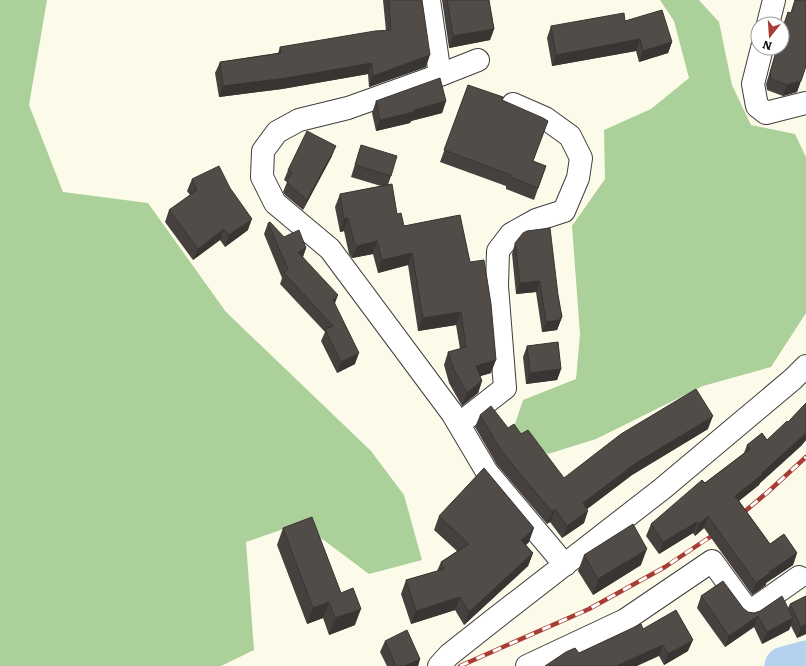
<svg xmlns="http://www.w3.org/2000/svg" width="806" height="666" font-family="Literata,serif">
<rect width="100%" height="100%" fill="#fcfbe9"/>
<path fill="#abd099" d="M0,0H47L29,105L63,192L148,203L226,312L371,451L404,495L422,560L369,574L301,523L246,542L254,650L221,666H0Z
M660,0H699L719,22L732,85L751,125L795,134L806,157V313L771,367L703,386L596,439L548,454L513,430L523,400L576,379L580,334L572,226L605,179L604,130L651,109L689,78L674,21Z"/>
<g fill="none" stroke-linecap="round" stroke-linejoin="round">
<path stroke="#b4d1ed" stroke-width="39" d="M784,666L806,660"/>
<g stroke="#3d3d3d" stroke-width="24">
<path id="minor" d="M429,0L440,75
M768,24L774,0
M762,48L753,84L757,106L766,113L806,103
M478,60L440,75L348,108L299,120L277,132L263,151L262,177L275,203L330,249L452,413L487,472L565,565
M459,424L505,388L497,286L498,251L511,234L536,220L564,211L578,178L581,158L570,136L545,118L513,104
M439,666L449,655L492,621L662,489L793,379L806,366
M527,666L625,620L712,561L749,612L799,577"/>
</g>
<use href="#minor" stroke="#fff" stroke-width="22"/>
<g stroke="#a73d35" stroke-width="4.5">
<path id="rail" d="M737,518L769,491L806,457
M460,666L589,609L665,567L719,531"/>
</g>
<use href="#rail" stroke="#fff" stroke-width="3" stroke-dasharray="9" stroke-linecap="butt"/>
</g>
<path fill="#46413e" d="M383,0H422L426,67L369,87L368,74L282,89L219,97L215,73L220,62L278,53L280,47L386,31Z
M442,0H489L494,29L490,40L449,48Z
M795,0H806V68H805L797,92L783,96L767,90L766,84L776,52L774,51L776,48H782L791,12Z
M625,21L672,42L668,53L639,62L636,51L552,66L547,38L551,26Z
M468,85L502,100L533,161L546,166L534,200L506,189V186L440,162Z
M376,101H446L442,113L411,121L410,123L376,131L372,113Z
M361,145L391,176L388,185L397,214L404,226L460,215L491,373L480,376L482,381L478,393L462,406L449,383L444,365L448,352L460,349L456,325L418,331L408,265L378,273L373,254L352,258L349,254L344,231L340,232L335,207L340,194L381,186L351,177Z
M332,156L303,210L285,195L283,192L287,182L284,180L288,170Z
M192,179L248,230L225,247L220,240L193,260L165,222L169,210L190,195L187,191Z
M268,223L284,237L306,248L303,257L335,303L355,364L337,373L321,341L325,332L280,284L282,278L264,234Z
M515,243L558,295L562,317L557,330L542,332L536,292L516,294L512,254Z
M527,346L561,369L557,380L526,384L523,357Z
M806,403V440L801,446L760,483L759,485L739,501L770,544L797,553L793,565L766,583V585L752,595L704,528L695,536L693,533L659,554L646,536L651,524L744,453L747,445L767,440L788,422Z
M480,415L508,428L521,434L564,478L708,429L632,475L587,509L584,523L562,538L550,522L547,524L497,465L475,427Z
M439,516L529,542L526,545L533,553L528,566L464,625L455,610L411,624L401,594L406,580L437,571L441,562L457,551L434,530Z
M283,528L341,593L355,625L329,635L323,618L307,624L277,545Z
M584,555L641,565L593,595L578,571Z
M701,596L748,612L754,613L788,608L790,604L806,596V634L797,638L791,626L789,630L762,644L754,627L725,647L697,608Z
M643,629L688,651L664,665L659,656L579,653Z
M385,641L420,659L418,666H387L380,652Z"/>
<path fill="#393532" d="M494,29L490,40L449,48L453,36Z
M640,39L636,51L552,66L556,55Z
M672,42L668,53L639,62L643,51Z
M430,55L426,67L369,87L373,76Z
M372,63L368,74L282,89L219,97L223,86Z
M801,81L797,92L783,96L787,85Z
M446,101L442,113L411,121L410,123L376,131L380,120L414,110Z
M336,146L332,156L303,210L307,200Z
M348,218L344,231L340,232L344,219Z
M252,219L248,230L225,247L229,235Z
M224,229L220,240L193,260L198,249Z
M377,241L373,254L352,258L357,246Z
M306,248L302,259L298,252Z
M412,253L408,265L378,273L382,260Z
M540,281L536,292L516,294L520,283Z
M338,295L334,306L333,300Z
M461,312L456,325L418,331L423,318Z
M562,317L557,330L542,332L546,322Z
M359,353L355,364L337,373L341,362Z
M496,360L491,373L471,379L476,366Z
M561,369L557,380L526,384L530,373Z
M482,381L478,393L462,406L467,393Z
M713,416L708,429L632,475L578,516L583,503L636,463Z
M806,433V440L801,446L760,483L759,485L731,507L735,496L762,473Z
M555,509L550,522L547,524L552,512Z
M588,511L584,523L562,538L567,526Z
M708,516L704,528L695,536L699,524Z
M697,522L693,533L659,554L663,542Z
M534,528L529,542L516,553L521,540Z
M647,549L641,565L593,595L598,579Z
M533,553L528,566L464,625L469,612Z
M797,553L793,565L766,583V585L752,595L756,583L769,572Z
M460,597L455,610L411,624L416,611Z
M329,602L323,618L307,624L313,608Z
M361,609L355,625L329,635L335,618Z
M758,616L754,627L725,647L729,636Z
M793,618L789,630L762,644L767,632Z
M806,624V634L797,638L801,627Z
M693,640L688,651L664,665L668,654Z
M663,645L659,656L637,666H616Z
M420,659L418,666H405Z"/>
<path fill="#514c48" stroke="#393532" d="M389,0H422L430,55L373,76L372,63L286,78L223,86L220,62L281,53L280,47L375,31L391,30Z
M447,0H489L494,29L453,36Z
M795,0H806V66L801,81L787,85L771,79L770,73L777,48H782V30L788,12L791,13Z
M662,10L672,42L643,51L640,39L556,55L551,26L624,13L625,21Z
M440,78L446,101L414,110V112L380,120L376,101Z
M468,85L503,97L502,100L543,118L548,121L533,161L546,166L538,188L510,177L511,175L444,150Z
M307,131L336,146L307,200L289,185L287,181L292,172L288,170Z
M361,145L397,156L391,176L355,165Z
M219,166L230,188L252,219L229,235L224,229L198,249L169,210L197,190L192,179Z
M392,184L397,214L401,213L404,226L460,215L470,262L484,260L491,304L496,360L476,366L482,381L467,393L454,370L448,352L466,347L461,312L423,318L412,253L382,260L377,241L357,246L354,242L348,218L344,219L340,194Z
M270,222L284,237L299,230L306,248L298,252L338,295L333,300L359,353L341,362L325,329L333,326L284,273L288,269L268,223Z
M550,228L558,295L562,317L560,318V320L546,322L540,281L520,283L515,243L523,233L527,231Z
M558,342L561,369L530,373L527,346Z
M696,389L713,416L636,463L583,503L588,511L567,526L555,509L552,512L502,452L480,415L491,406L508,428L514,424L521,434L528,430L564,478L621,434Z
M806,403V433L762,473L763,474L735,496L770,544L784,534L797,553L769,572L770,573L756,583L708,516L699,524L697,522L663,542L651,524L702,480L705,483L750,449L747,445L762,433L767,440L787,421L788,422Z
M484,468L534,528L521,540L533,553L469,612L460,597L416,611L406,580L444,569L441,562L469,544L439,516Z
M312,517L341,593L353,588L361,609L335,618L329,602L313,608L283,528Z
M633,524L647,549L598,579L584,555Z
M723,581L743,608L748,612L754,613L760,611L782,596L793,618L767,632L758,616L729,636L701,596Z
M806,596V624L801,627L790,604Z
M676,610L693,640L668,654L663,645L616,666H545L566,652L575,648L579,653L641,624L643,629Z
M407,630L420,659L405,666H396L385,641Z"/>
<g transform="translate(770 36) rotate(197)"><circle r="19" fill="#ffffff" stroke="#9d9d9d"/>
<path d="M0-3L7 15L0 10L-7 15Z" fill="#a73d35"/>
<text y="-6" font-size="11" font-weight="bold" text-anchor="middle" fill="#0a0a0a">N</text>
</g>
</svg>
